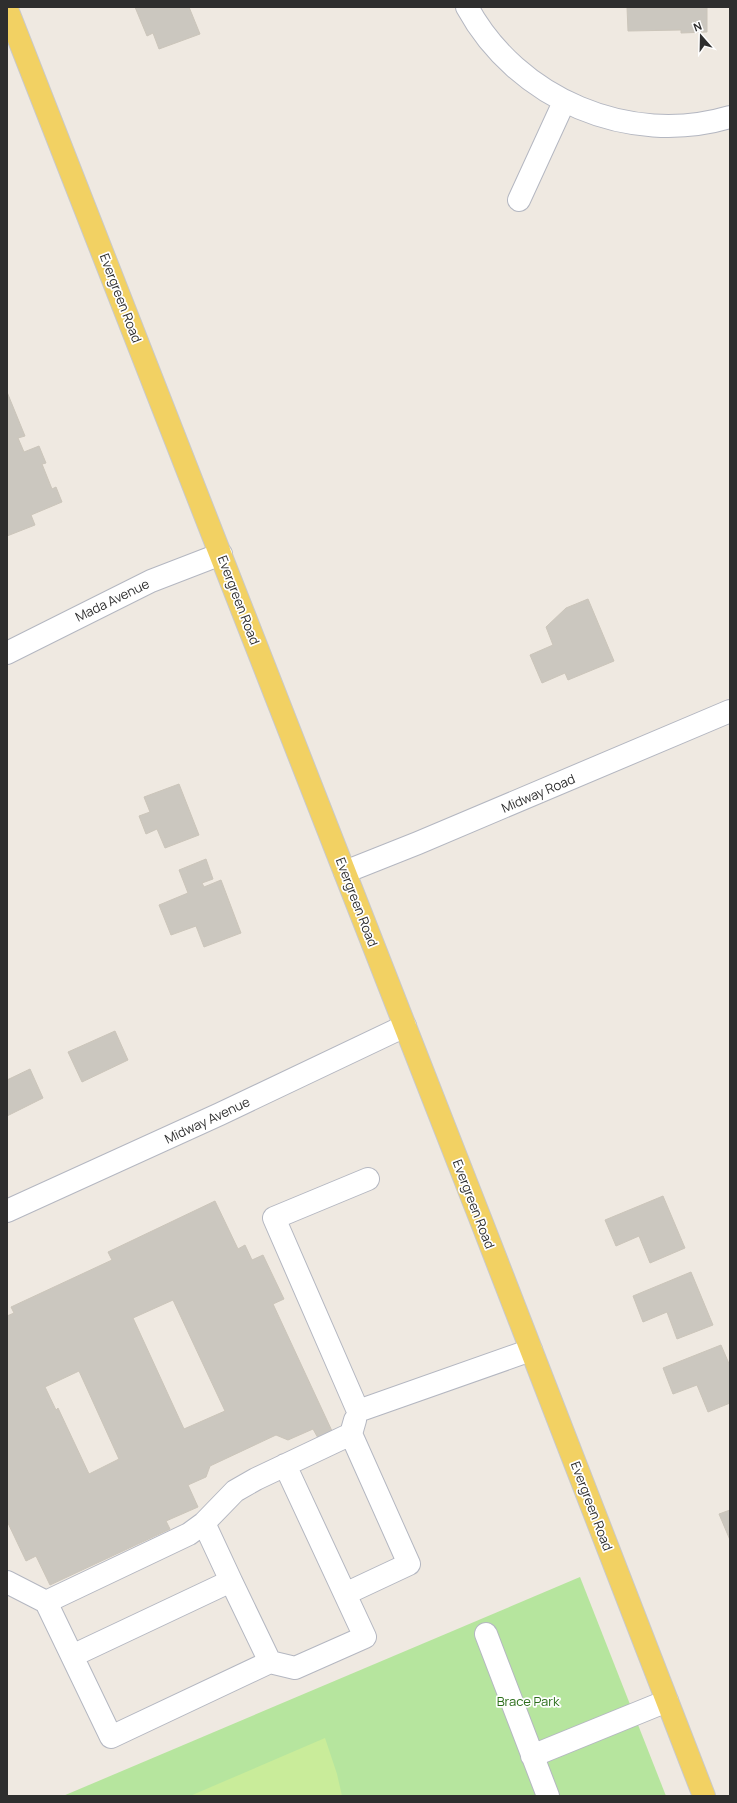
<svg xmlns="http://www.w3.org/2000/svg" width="737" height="1803" font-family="Manrope,sans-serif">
<rect width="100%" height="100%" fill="#efe9e1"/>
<path fill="#b6e59e" d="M580,1577L666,1796H63Z"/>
<path fill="#c9ec9a" d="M325,1738L337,1774L342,1796H190Z"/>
<path fill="#cbc7bf" stroke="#cbc5ba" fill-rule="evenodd" d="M135,7H189L200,34L159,49L153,33L147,36Z
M627,7H707V32L681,33V30L628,31Z
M7,392L25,436L18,438L24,452L39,446L46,463L42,464L52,489L56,487L62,502L31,515L35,525L7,536Z
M588,599L614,661L568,680L565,673L542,683L530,655L553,645L546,627L566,608Z
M179,784L199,835L165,848L157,829L146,834L139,816L150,812L144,797Z
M206,859L213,879L202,883L204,887L221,880L241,933L204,947L196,926L171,935L159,905L188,893L179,870Z
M115,1031L128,1060L82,1082L68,1052Z
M30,1069L43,1098L7,1116V1080Z
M663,1196L685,1248L650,1263L639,1236L616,1246L605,1220Z
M215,1201L238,1249L245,1245L252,1260L263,1255L284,1299L273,1304L332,1431L318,1438L313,1429L288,1440L276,1435L210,1466L206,1477L188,1485L198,1507L166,1521L170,1529L50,1585L36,1556L26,1561L7,1521V1316L14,1313L11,1307L112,1260L108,1252ZM173,1300L225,1411L184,1429L133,1318ZM79,1371L119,1459L89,1474L58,1408L56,1410L45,1387Z
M691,1272L713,1325L677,1339L667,1312L643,1322L633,1296Z
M721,1345L730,1366V1403L708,1412L697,1385L673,1394L663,1368Z
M730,1510V1540L719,1514Z"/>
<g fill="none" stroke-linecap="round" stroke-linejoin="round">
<g stroke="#b4b7c1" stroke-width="24">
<path id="minor" d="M467,7C517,99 629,147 730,117
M519,200L564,102
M7,653L151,581L221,554
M345,872L418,843L730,711
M368,1179L274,1218L358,1411L531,1350
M7,1211L220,1114L405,1026
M204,1523L231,1581
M7,1582L46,1602L111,1737L270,1662L295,1668L365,1637L285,1465
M345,1594L409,1564L351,1434L355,1420
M46,1602L189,1534L204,1523L235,1491L256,1479L351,1434
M486,1634L548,1796
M72,1656L231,1581L270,1662
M532,1756L667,1701"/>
</g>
<g stroke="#c9c9c9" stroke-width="24">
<path id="major" d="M7,9L482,1223L704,1796"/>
</g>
<use href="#minor" stroke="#fff" stroke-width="22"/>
<use href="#major" stroke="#f2d163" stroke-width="22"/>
</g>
<g text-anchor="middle" stroke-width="3.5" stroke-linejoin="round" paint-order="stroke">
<g font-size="13" fill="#2e2e2e" stroke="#fff">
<text transform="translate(121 298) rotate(69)" y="5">Evergreen Road</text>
<text transform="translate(112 600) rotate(-26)" y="5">Mada Avenue</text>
<text transform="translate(239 600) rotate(69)" y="5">Evergreen Road</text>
<text transform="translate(538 793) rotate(-23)" y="5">Midway Road</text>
<text transform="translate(357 902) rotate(69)" y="5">Evergreen Road</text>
<text transform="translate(207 1120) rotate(-25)" y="5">Midway Avenue</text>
<text transform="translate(474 1204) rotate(69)" y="5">Evergreen Road</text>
<text transform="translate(592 1506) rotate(69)" y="5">Evergreen Road</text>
</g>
<g font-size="13" fill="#2c6e1b" stroke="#fff">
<text x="528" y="1706">Brace Park</text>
</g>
</g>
<rect width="737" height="1803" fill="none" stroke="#2e2e2e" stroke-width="16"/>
<g transform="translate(701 36) rotate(340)" stroke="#ffffff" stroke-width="3" paint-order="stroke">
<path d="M0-3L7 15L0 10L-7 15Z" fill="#2e2e2e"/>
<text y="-6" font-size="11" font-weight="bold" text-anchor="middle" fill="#2e2e2e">N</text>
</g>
</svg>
